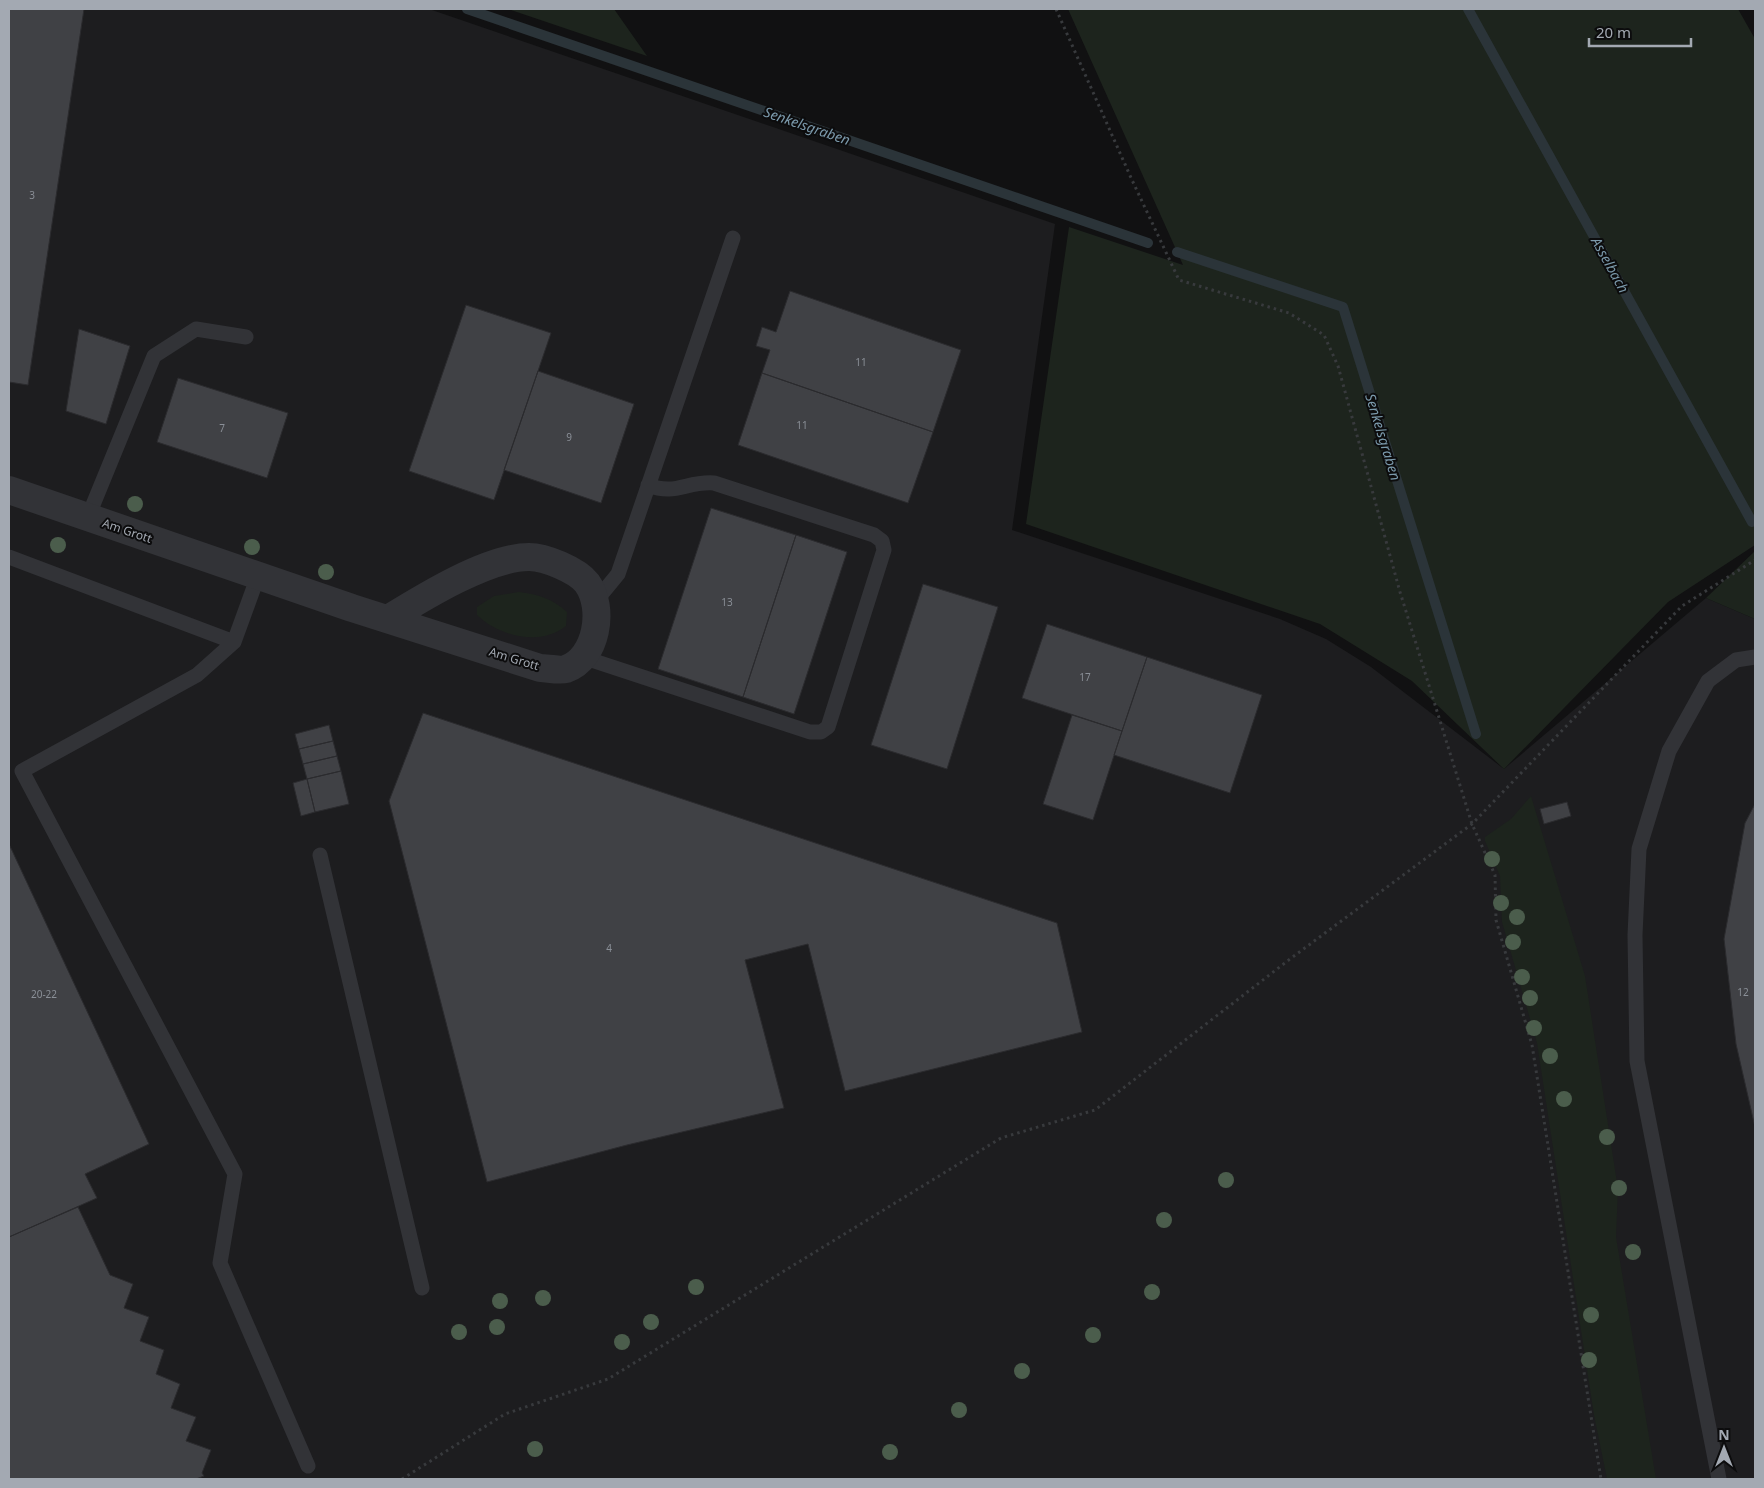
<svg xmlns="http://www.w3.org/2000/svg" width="1764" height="1488" font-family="'Noto Sans',sans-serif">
<rect width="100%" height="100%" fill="#111112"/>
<path fill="#1d1d1f" d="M9,9H429L1055,224L1012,530L1280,619L1326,639L1371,667L1504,769L1706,598L1755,619V1479H9Z"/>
<path fill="#1d241d" d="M508,9H614L647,56Z
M1068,9H1738L1755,39V545L1668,602L1504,769L1412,681L1320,624L1026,524L1069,227L1183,265Z
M1755,551V619L1706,598Z
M519,592C538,594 553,599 567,612L566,626C540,647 499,636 477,615V607L494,596Z
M1531,796L1585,976L1618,1189L1616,1237L1656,1479H1607L1594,1415L1537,1043L1502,922L1500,876L1485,841V837L1511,819Z"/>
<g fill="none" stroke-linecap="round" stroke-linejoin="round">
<path stroke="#2b3439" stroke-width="10" d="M467,9L1148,243
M1468,9L1752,522
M1177,252L1343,307L1476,734"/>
</g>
<path fill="#404145" stroke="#2b2b2e" d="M9,9H84L28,385L9,382Z
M790,291L961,350L933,432L762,373L770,350L756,346L762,327L776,332Z
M466,305L551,333L494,500L409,471Z
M79,329L130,346L106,424L66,411Z
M538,371L634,404L601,503L504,470Z
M762,373L933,432L908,503L738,445Z
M178,378L288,413L267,478L157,442Z
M711,508L796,535L743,697L658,669Z
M796,535L847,552L794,714L743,697Z
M923,584L998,607L947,769L871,745Z
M1047,624L1147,657L1122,731L1022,698Z
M1147,657L1262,695L1230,793L1114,755Z
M423,713L1057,923L1082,1032L845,1091L808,944L745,960L784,1108L627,1145L487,1182L389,801Z
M1072,715L1122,731L1093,820L1043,804Z
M329,725L333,741L299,749L295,734Z
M333,741L337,756L303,764L299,749Z
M337,756L341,771L307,779L303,764Z
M341,771L349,804L315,812L307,779Z
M307,779L315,812L301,816L293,783Z
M1567,802L1571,816L1544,824L1540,809Z
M1755,804V1127L1736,1044L1724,939L1745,823Z
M9,844L149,1144L85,1174L97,1198L9,1237Z
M78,1207L110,1275L133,1284L124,1308L149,1317L140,1341L164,1350L156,1374L180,1384L171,1408L196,1417L186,1441L211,1450L202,1473L204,1476L196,1479H9V1237Z"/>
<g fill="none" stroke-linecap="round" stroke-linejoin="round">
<path stroke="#383a3d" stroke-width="3" stroke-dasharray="2.5 4" stroke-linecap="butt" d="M1056,9L1132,180L1179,280L1289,313L1324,335L1338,366L1400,592L1472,824L1495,875L1496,920L1532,1045L1601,1479
M402,1479L505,1414L608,1379L1001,1138L1095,1110L1290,959L1472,824L1682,606L1755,560"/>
<path stroke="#323337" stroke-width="15" d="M88,517L154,356L196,329L246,337
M9,557L234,642
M258,576L234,642L197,675L22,771L235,1174L220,1263L308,1466
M595,602L618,574L733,238
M582,657L810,732H821L828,727L884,550L882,541L874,535L714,483C686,481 676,496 648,485
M320,855L422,1288
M1719,1479L1637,1061L1635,935L1639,849L1669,751L1708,681L1736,660L1755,657"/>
<path stroke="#323337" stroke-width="28" d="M9,490L352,608L540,668C547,668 559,671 566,669C597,658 605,608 587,583C577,570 545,557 529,557C488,557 422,598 388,619"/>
</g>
<g fill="#4b5d4c">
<circle cx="135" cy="504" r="8"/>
<circle cx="58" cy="545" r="8"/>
<circle cx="252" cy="547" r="8"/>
<circle cx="326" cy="572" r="8"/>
<circle cx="1492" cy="859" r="8"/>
<circle cx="1501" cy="903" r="8"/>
<circle cx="1517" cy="917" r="8"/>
<circle cx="1513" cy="942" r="8"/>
<circle cx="1522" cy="977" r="8"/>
<circle cx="1530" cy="998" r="8"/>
<circle cx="1534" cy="1028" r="8"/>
<circle cx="1550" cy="1056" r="8"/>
<circle cx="1564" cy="1099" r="8"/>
<circle cx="1607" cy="1137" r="8"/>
<circle cx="1226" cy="1180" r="8"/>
<circle cx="1619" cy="1188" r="8"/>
<circle cx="1164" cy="1220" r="8"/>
<circle cx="1633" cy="1252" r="8"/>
<circle cx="696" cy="1287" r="8"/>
<circle cx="1152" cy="1292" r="8"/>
<circle cx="543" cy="1298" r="8"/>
<circle cx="500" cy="1301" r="8"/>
<circle cx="1591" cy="1315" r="8"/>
<circle cx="651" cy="1322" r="8"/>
<circle cx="497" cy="1327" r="8"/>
<circle cx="459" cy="1332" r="8"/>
<circle cx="1093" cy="1335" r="8"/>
<circle cx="622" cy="1342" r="8"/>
<circle cx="1589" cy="1360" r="8"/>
<circle cx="1022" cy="1371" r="8"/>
<circle cx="959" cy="1410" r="8"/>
<circle cx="535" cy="1449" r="8"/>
<circle cx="890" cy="1452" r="8"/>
</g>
<g text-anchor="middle" stroke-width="4" stroke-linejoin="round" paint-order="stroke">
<g font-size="10" fill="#8a8f97">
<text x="32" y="199">3</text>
<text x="861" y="366">11</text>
<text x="802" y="429">11</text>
<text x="222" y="432">7</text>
<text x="569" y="441">9</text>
<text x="727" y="606">13</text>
<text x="1085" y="681">17</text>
<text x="609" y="952">4</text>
<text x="1743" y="996">12</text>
<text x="44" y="998">20-22</text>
</g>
<g font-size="12" fill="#a3a9b2" stroke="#0c0c0d">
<text transform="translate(127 531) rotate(19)" y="4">Am Grott</text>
<text transform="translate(514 659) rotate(17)" y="4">Am Grott</text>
</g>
<g font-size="14" font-style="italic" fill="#7b99ab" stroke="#0c0c0d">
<text transform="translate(807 126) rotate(19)" y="5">Senkelsgraben</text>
<text transform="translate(1610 265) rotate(61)" y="5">Asselbach</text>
<text transform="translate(1383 437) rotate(73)" y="5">Senkelsgraben</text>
</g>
</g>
<rect width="1764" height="1488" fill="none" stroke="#a3a9b2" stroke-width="20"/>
<g transform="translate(1724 1448)" stroke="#0c0c0d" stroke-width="4" paint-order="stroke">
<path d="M0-4L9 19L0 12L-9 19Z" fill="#a3a9b2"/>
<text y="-8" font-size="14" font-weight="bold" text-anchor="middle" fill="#a3a9b2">N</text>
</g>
<path d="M1589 38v8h102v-8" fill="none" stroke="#a3a9b2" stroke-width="2.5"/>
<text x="1596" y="38" font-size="15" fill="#a3a9b2" stroke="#0c0c0d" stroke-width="4" paint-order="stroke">20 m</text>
</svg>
